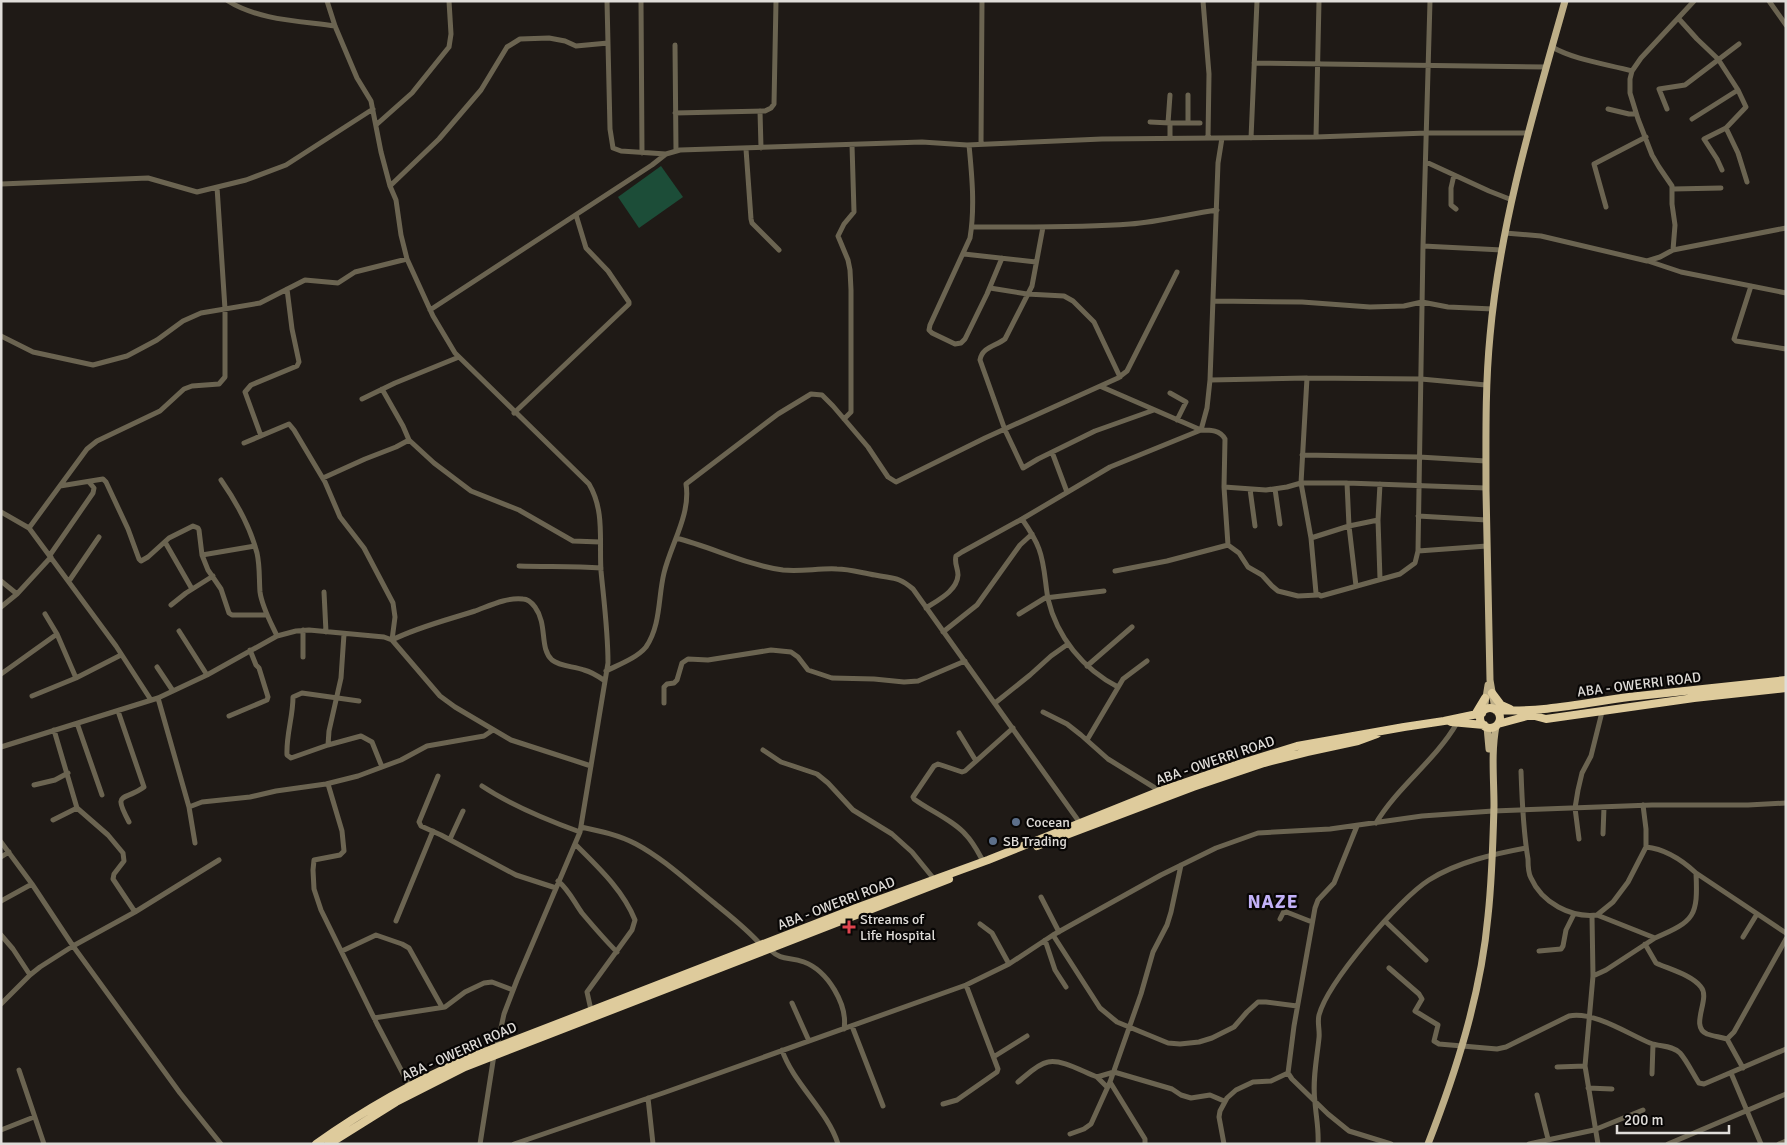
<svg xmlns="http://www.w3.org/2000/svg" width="1787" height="1145" font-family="Signika,sans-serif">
<rect width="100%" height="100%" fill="#1f1a16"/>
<path fill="#1c4d38" d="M661,166L683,197L639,228L618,197Z"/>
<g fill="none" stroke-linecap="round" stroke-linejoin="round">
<path stroke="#6b6451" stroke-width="5" d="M228,1C258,20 300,21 335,26
M327,1L335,26L357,78L371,101L381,152L390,186L396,200L401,235L407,259L433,316L455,353L589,484C605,511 599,541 601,571C604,602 608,632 608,663L580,832L517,980L504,1014L497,1046
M607,1L610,129L613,148L621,151L666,154
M641,1L642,153
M1203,1L1209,74L1208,138
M1430,1L1423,246L1418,551L1487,546
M1769,1L1786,25
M1679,19L1697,39L1718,59L1738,90L1746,107L1726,128L1738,153L1747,182
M675,45L676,151
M1552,47C1575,60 1606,64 1632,71
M1254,63L1546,67
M1608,109L1629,114H1636
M1667,109L1659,89L1685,85L1739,44
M760,111L761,148
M675,113L765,111L771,108L774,104L776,1
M1692,119L1738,90
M1150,122L1170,123
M1168,123L1170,95
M1188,123V95
M376,125L412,93L449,47L451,34L449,1
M1316,137L1319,1
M1170,138V123H1200
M1251,138L1257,1
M981,144L982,1
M969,145C972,176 975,208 970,238L930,325L929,330L932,333L955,344L961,343L965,339L987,294L1002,258
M746,149L751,219L752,223L779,250
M1426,162L1489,191L1512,200
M1722,170L1717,159L1704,139L1726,128
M1454,175L1451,188V205L1456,209
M1,184L148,178L197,192L246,180L286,165L373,109
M390,186L439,139L481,90L507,47L520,39L549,38L565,41L576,46L608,43
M1673,189L1721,188
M1606,207L1594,164L1646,137
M972,227C1025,227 1078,228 1130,224C1160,222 1188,214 1217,210
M1043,227L1032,286L1005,339C996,346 982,347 980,360L1005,430L1023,468L1038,459L1095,431L1154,410
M1505,233L1541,236L1647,261L1660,257L1673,250L1786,228
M1423,246L1502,250
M1673,250L1675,225L1672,204V186L1659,167L1652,155L1638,119L1630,93V79L1632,71L1641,58L1694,1
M964,254L1036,262
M1648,261L1681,272L1786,293
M1751,286L1734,339L1736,341L1786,349
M990,288L1027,294L1064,296L1073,301L1094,322L1120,377
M1214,301L1302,302L1370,307L1404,306L1422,302L1448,307L1493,309
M430,310L652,165L666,154L680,150L922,142L967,145L1102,139L1316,137L1427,133H1528
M1,336L33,352L93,365L127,356L157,340L183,321L201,313L260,303L305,280L338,283L355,272L407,259
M1210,380L1307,378
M1102,387L1201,430L1207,408L1210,380L1218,163L1222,138
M382,389L403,426L409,440L434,463L471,491L519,510L573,541L600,542
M1170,393L1186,402L1177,420
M362,399L395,383L459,357
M514,413L629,304V302L608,271L586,248L576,215
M844,419L851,412V290L850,270L848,260L838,236L844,224L854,212L852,145
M261,436L245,392L251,385L297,366L299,362L292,329L287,289
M244,443L289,424L294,430L325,482L340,517L364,548L393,603L395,617L392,640
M1052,452L1067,492
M1302,455L1419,457L1486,461
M323,478L365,459L396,447L409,440
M221,480C237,503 250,526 257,553C260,566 259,579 260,592C262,607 271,623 277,636
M1347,483L1349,526L1356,586
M60,486L103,479L106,482L128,529L139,559L141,561L148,557L169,538L193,526L198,528L199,530L202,555
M1224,487L1266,490L1287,487L1301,483H1347L1486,488
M1250,489L1255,526
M1275,489L1280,524
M1,512L29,528L116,646L151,700
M1418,516L1487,520
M1022,519C1029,529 1035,538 1039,549C1045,565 1045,583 1048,599C1057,637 1083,669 1118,687
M29,528L87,449L97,441L160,411L184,389L192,386L219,384L225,377V309L217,187
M676,538C712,547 746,565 783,570C801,572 819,568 837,569C850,569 862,573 875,575C893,579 898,576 913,589L1080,823
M1311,538L1349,526L1378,520
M165,542L192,589
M255,546L202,555L208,570L221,589L229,613L232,615H267
M1418,551L1415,563L1400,574L1321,596L1316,593L1311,538L1301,483L1307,378L1421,379L1486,385
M50,555L93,493L94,488L89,482
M519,566C546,567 574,566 601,568
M1115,571L1167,561L1228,545
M1380,579L1378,520L1380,484
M1,581L17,594
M69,581L99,537
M324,592L326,632
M171,605L186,593L213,576
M1,607L17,594L51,557
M926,608C938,600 957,591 958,575C958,568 954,563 956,556L962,552L1022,519L1110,467L1201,430C1211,430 1220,430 1225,439L1224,487L1228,545L1239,553L1248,567L1262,575L1272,586L1278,591L1298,596L1318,595
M45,614L57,634L76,678
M1019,614L1045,598L1104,591
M303,630V657
M179,631L207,675
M943,632L977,605L1020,545L1032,534
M392,640C418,627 447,620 475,611C489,606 507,597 523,599C528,599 532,603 535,607C548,625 539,648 552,660C561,667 574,666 584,670C592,672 598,676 605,681
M1087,666L1132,627
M157,667L173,691
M606,671C618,665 637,658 646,647C661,625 658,597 664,573C671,544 691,514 686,484L778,414L811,394L822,395L833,406L868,447L888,477L896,482L985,438L1118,378L1127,371L1177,272
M1,674L57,634
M32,696L76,678L121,655
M158,698L189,807L195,843
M359,701L302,693L293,697C293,717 286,735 287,755L291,758L328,745L361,736L372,742L382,767
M664,703V687L667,684L674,683L677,680L682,663L688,659L708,660L771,650L791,652L798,657L808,670L832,678L874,679L904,682L918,681L965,661
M995,703L1030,675L1051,656L1068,644
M118,711L144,787C124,802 112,790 129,822
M1043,712L1067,724L1081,735L1108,759L1160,791
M229,716L267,700L268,697L259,668L256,665L250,650
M77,723L102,795
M54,730L77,808L108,835L123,853L124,861L114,874L113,879L135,912
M959,733L976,761
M1087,740L1123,679L1147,661
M328,745L329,731L341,678L344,634
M1,747L158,698L207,675L277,636L296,631L309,630L384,637L392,640L440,696L455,707L511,740L591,766
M763,750L781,762L817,774L828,783L853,810L892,834L912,852L934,879
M1521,771C1522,801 1523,830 1528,859C1528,865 1528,873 1531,878C1542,903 1571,918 1597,915L1613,902L1628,882L1646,847V829L1643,805
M438,776L419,822L421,826L441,835L516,875L556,888
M328,784L342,831L344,851L340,855L314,860L313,870L314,889L321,910L377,1024L410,1087
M34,785L55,780L68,773
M482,786C512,806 547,820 580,832
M189,807L202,802L250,797L276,791L326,784L358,776L401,760L427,746L484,736L493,730
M53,820L77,808
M1376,823C1398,786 1435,761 1457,723
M1357,826L1334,883L1318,900L1315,908L1294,1026L1288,1073L1292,1079L1328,1114L1349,1131L1391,1144
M581,827C600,831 619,835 636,844C664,859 688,882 713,902C730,916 746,928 761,945
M1603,834L1604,807
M450,839L463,811
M1579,839L1575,808L1578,790L1582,773L1591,756L1602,712
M1,842L32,884L73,946L180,1093L221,1144
M576,845C598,867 623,890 635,920L632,930L587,992L591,1010
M1,857L9,852
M983,861C978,852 973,842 966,835C953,820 930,811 914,799L913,797L934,766L938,764L962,772L965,771L1013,728
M1696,873L1786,933
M558,881C569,890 574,902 582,913C593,926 604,939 617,952
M1041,897L1059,932
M1,901L32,884
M1597,915L1655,938C1695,921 1698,916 1696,873C1682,860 1666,849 1646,847
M1592,916L1593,976L1585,1066L1598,1144
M1280,919L1284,911L1312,922
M396,921L433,831
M1385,921L1426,960
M980,924L992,933L1009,964
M1,935L13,949L30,975
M1053,935L1100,1008L1117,1022L1168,1043L1180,1044L1199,1042L1212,1038L1234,1027L1247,1012L1258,1002H1266L1297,1006
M1743,937L1757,914
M1045,940L1055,970L1066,987
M1645,944L1656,963C1669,969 1692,975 1701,987C1711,999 1689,1026 1707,1034C1713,1036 1720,1037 1727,1039L1743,1068
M769,949C783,962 789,956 804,962C828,971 848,1005 844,1029
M342,951L376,935L402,944L409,948L442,1007
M1539,951L1561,949L1563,946L1566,930L1574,914
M1389,968L1419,994L1422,999L1415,1011L1438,1025L1434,1041L1439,1044L1497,1049L1506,1047L1569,1016C1594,1011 1628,1034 1650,1043C1660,1047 1672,1045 1680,1053C1687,1061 1693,1074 1699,1083L1704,1084L1786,1049
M1593,976L1606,970L1655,938
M792,1003L809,1041
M1,1004L30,975L40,967L73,946L135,912L219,860
M374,1018L445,1007L465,992L484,983L492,982L513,990
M852,1026L883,1106
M1727,1039L1734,1032L1786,939
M782,1050C793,1083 828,1111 838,1144
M995,1056L1027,1036
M1557,1067L1585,1066
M19,1070L44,1144
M1731,1073L1761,1144
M1652,1074L1653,1044
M1097,1077L1107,1087
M1018,1082C1026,1076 1037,1064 1048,1062C1062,1059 1083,1072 1097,1077L1114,1072L1172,1089L1181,1095L1191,1098L1210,1095L1224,1101
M1110,1082L1145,1139V1144
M1588,1088L1612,1089
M1537,1095L1548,1139
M648,1098L653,1144
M943,1104L957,1100L997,1072L998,1069L966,985
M1,1130L34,1117
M1070,1134L1084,1129L1091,1124L1110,1082L1141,994L1153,952L1167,925L1171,912L1181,865
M480,1144L494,1055
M514,1144L666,1092L966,985L1009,964L1053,935L1161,875L1216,848L1258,833L1330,829L1422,816L1493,811L1652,805H1748L1786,803
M1224,1144L1219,1117L1220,1111L1227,1098L1236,1090L1253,1082L1271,1081L1288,1073
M1318,1144C1319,1129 1316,1117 1315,1102C1312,1081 1317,1058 1319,1038C1320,1030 1317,1023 1319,1015C1328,982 1399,899 1429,880C1457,862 1494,854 1526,848
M1529,1144L1594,1130L1643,1110
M1668,1144L1786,1094
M1779,1144L1786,1141"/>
<path stroke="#bdae87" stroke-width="7" d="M1495,709L1490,680C1489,617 1487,554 1486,491C1486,439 1485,388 1490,336C1500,222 1534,111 1565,1
M1484,710L1488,685
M1487,727L1489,749
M1428,1144C1456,1072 1481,994 1488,916C1492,880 1493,842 1494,806C1494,779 1491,753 1496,726"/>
<path stroke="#decb9c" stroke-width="8" d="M1492,693L1501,705L1510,709
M1480 718a10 10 0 1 1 20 0a10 10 0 1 1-20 0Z
M1496,710C1540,713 1585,703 1629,697C1681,691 1734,686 1786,680
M1476,713L1485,698
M1451,722L1484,725
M1498,724L1531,715L1546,719L1694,698L1786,688
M1037,846L1193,787L1264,763L1307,752L1358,741L1377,734
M316,1144C364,1110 415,1081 469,1058L856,908L988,860L1160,791L1242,763L1297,746L1404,727L1444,721L1482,713
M329,1144L396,1102L465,1067L949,879"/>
</g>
<g fill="#5c6f8a" stroke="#080605" stroke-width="2">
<circle cx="1016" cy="822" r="5"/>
<circle cx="993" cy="841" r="5"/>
</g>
<path fill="#e0444e" stroke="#080605" stroke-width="2" d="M846.5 919.5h5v5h5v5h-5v5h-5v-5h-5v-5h5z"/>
<g text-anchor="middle" stroke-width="4.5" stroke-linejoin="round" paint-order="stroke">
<g font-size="14" fill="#e0ddd9" stroke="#080605">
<text transform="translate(1639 684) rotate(-7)" y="5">ABA - OWERRI ROAD</text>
<text transform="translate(1215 760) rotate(-19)" y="5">ABA - OWERRI ROAD</text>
<text transform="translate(836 903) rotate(-21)" y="5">ABA - OWERRI ROAD</text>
<text transform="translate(459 1051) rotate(-24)" y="5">ABA - OWERRI ROAD</text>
</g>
<g font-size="14" fill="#e0ddd9" stroke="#080605" text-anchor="start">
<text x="1026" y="827">Cocean</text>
<text x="1003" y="846">SB Trading</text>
<text x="860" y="924">Streams of<tspan x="860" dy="16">Life Hospital</tspan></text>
</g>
<g font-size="19" font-weight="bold" letter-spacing="1" fill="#c2b1f8" stroke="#080605">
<text x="1273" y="908">NAZE</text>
</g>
</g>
<rect width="1787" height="1145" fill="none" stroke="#e0ddd9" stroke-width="5"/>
<path d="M1617 1125v8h112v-8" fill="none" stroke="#e0ddd9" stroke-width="2.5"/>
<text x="1624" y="1125" font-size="15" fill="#e0ddd9" stroke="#080605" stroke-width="4" paint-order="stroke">200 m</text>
</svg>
